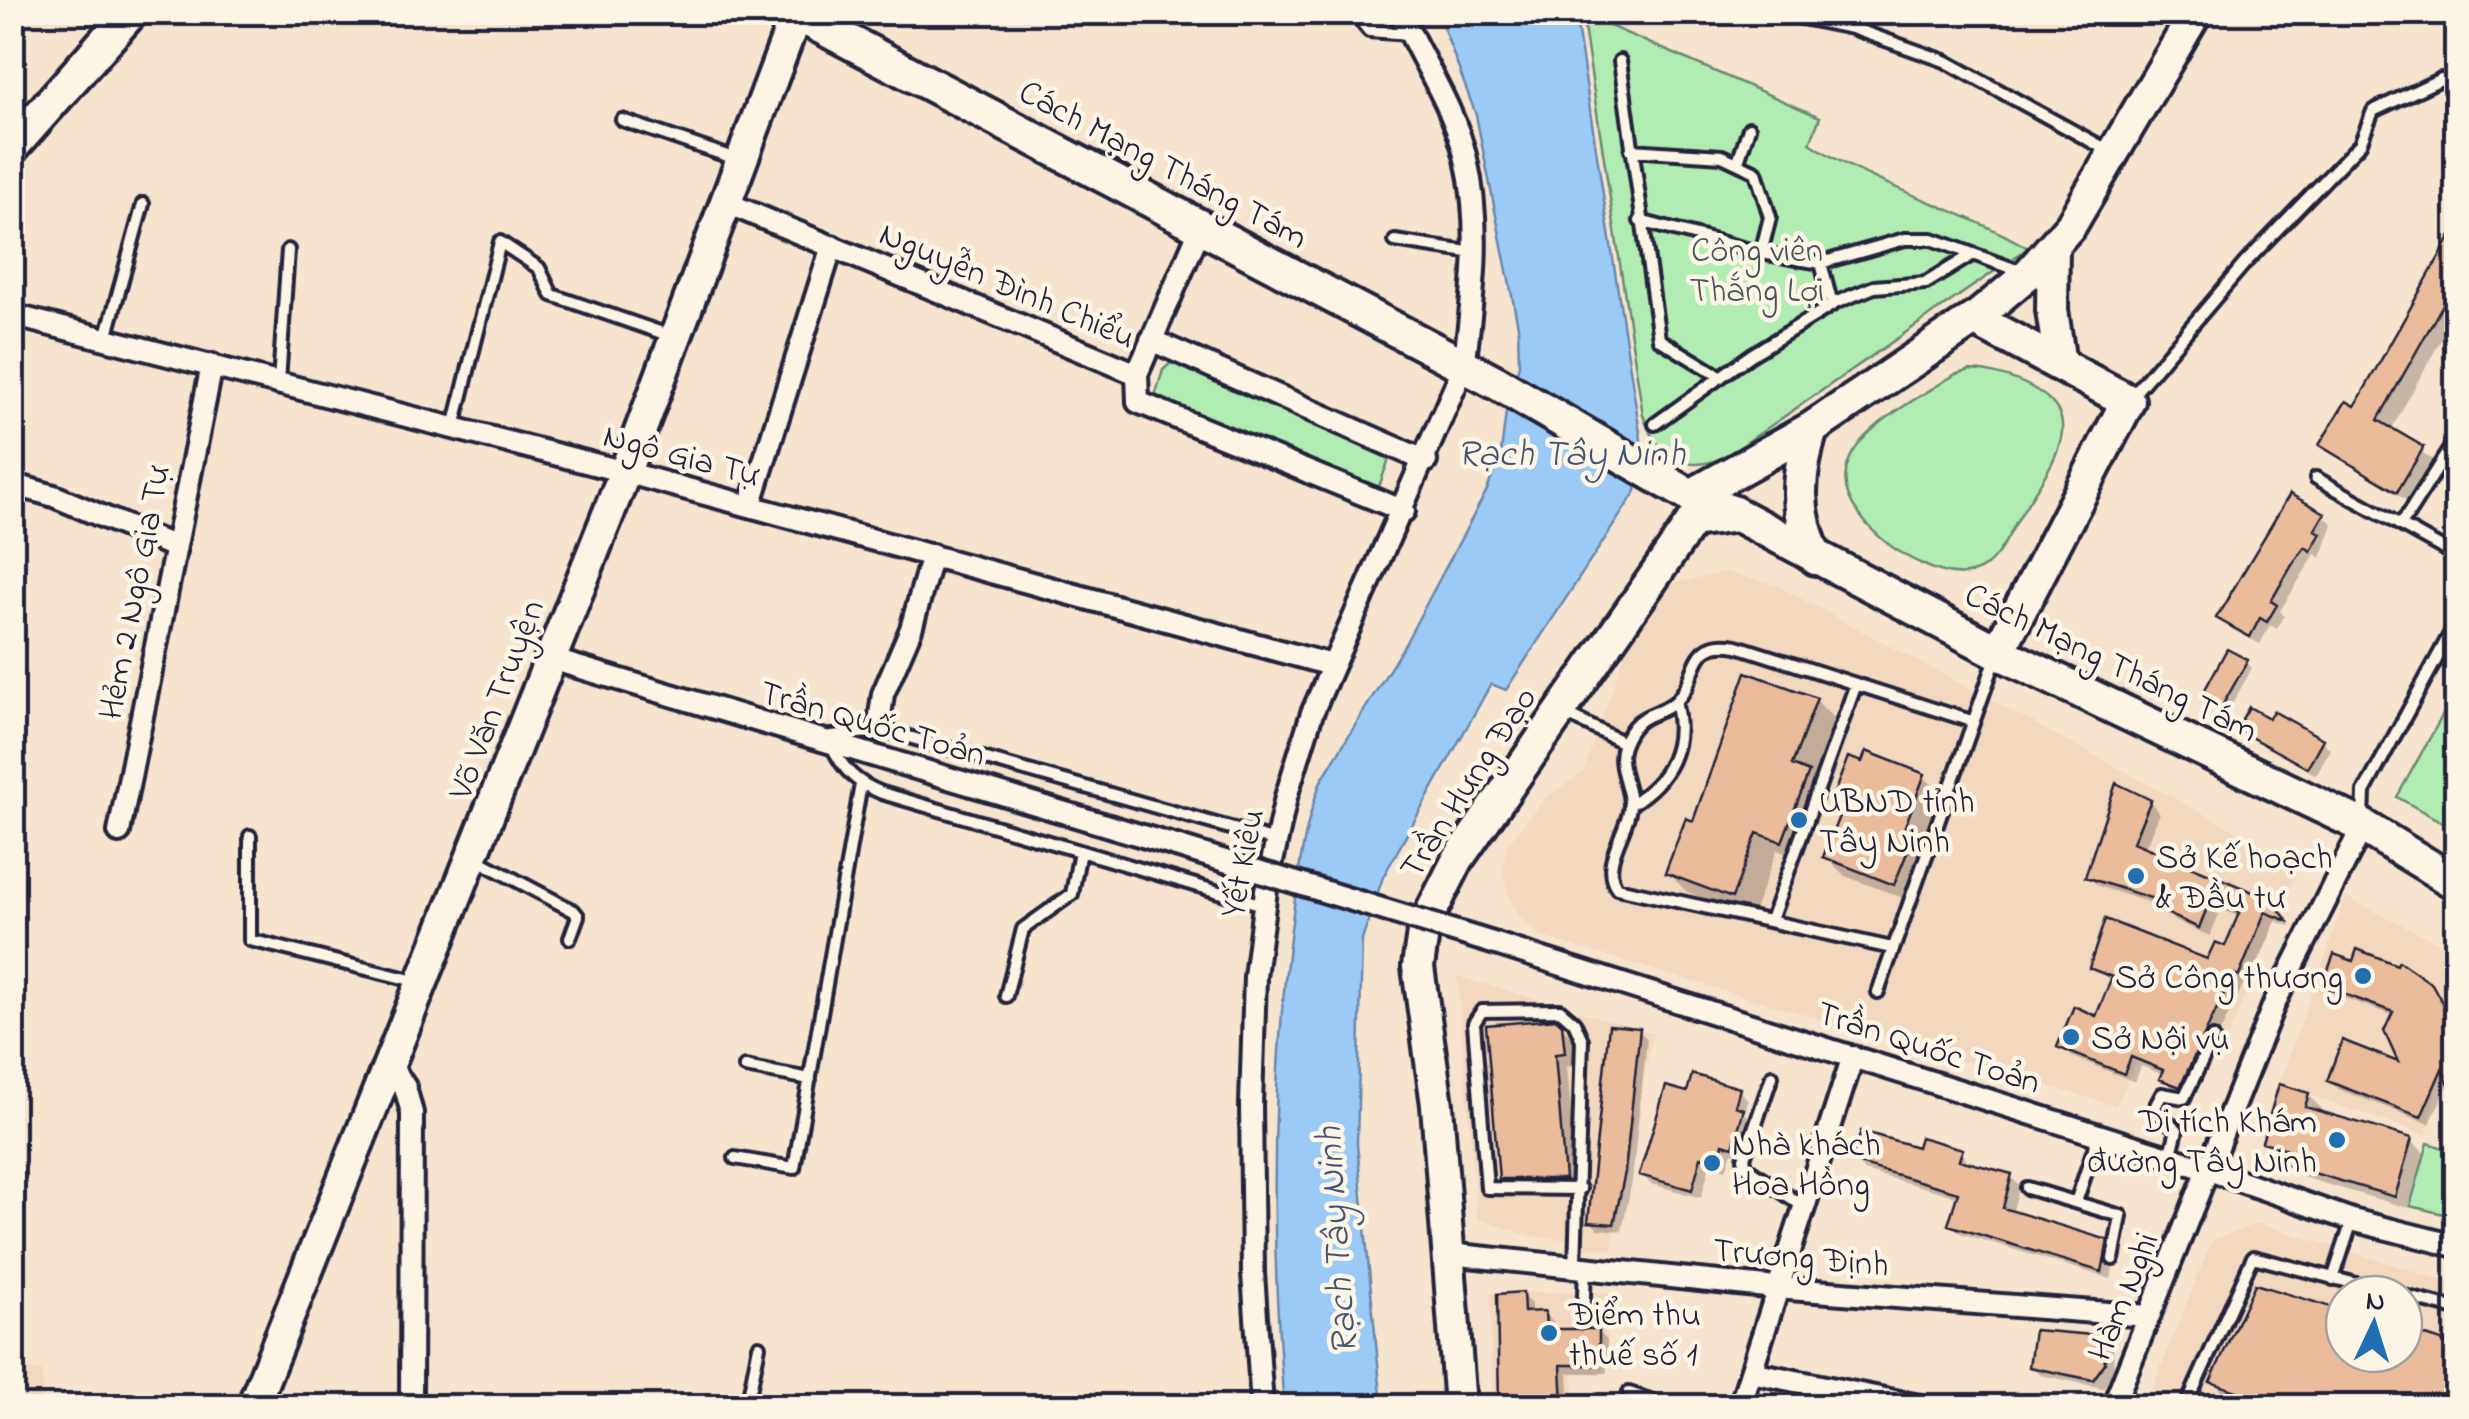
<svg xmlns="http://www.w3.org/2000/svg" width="2469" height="1419" font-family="'Indie Flower',sans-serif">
<rect width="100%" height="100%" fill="#f7e4cf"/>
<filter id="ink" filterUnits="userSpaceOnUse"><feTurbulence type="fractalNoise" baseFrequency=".01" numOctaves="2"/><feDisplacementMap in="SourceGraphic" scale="20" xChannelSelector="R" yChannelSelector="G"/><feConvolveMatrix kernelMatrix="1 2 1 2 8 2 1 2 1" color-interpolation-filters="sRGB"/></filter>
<g filter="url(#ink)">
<path fill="#f3d8c0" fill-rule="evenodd" d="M1726,572L1776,585L2300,865L2228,1037L2160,1010L2116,1106L1539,936L1518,915L1508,894L1502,872L1507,844L1546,797L1583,773L1638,615L1666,585Z
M2346,897L2456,951V1070L2439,1075L2427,1136L2279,1084Z
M1457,976L1653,1033L1612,1249L1579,1247L1577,1240L1530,1236L1477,1219Z
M2258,1223L2456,1284V1406H2145L2212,1240ZM2344,1294H2404V1354H2344Z
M1490,1292H1610L1604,1374H1573L1575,1406H1492Z
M13,1369L42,1371L44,1406H13Z"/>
<path fill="#b1edb2" stroke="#6a8876" stroke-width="2.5" d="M1582,14L1820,117L1810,143C1877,188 1958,207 2028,248L1727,456C1684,476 1657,457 1643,415Z
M1172,362L1389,459L1377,492L1154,400L1163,370Z
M1970,370C2000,371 2067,391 2062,432C2059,460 2035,490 2021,514C2010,532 1997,565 1975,572C1958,578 1939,572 1924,565C1897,553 1876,538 1859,514C1809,448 1908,406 1954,375Z
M2456,691V830L2397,797Z
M2428,1143L2456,1152V1217L2410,1206Z"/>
<path fill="#9bcaf7" stroke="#6b87ac" stroke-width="2.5" d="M1438,13H1575L1642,446L1636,491L1506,690L1491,684L1383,877L1362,940L1357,1144L1382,1406H1284C1271,1250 1270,1092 1290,937C1297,884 1302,831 1321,781L1405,644L1487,490L1501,453L1506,412L1519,365L1518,326L1476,115Z"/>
<path fill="#0003" d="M2456,232V313L2391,430L2434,461L2409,502L2322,445L2356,410Z
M2323,515L2333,524L2321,558L2315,554L2280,611L2284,616L2277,629L2270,625L2260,644L2228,627L2219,618Z
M2246,662L2252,668L2229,710L2205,695Z
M1816,700L1835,720L1813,779L1827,793L1802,860L1777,850L1752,916L1687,892L1668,873L1695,824Z
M2239,729L2322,741L2330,749L2316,775Z
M1923,776L1943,795L1921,851L1931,860L1914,902L1845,876L1826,857L1844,810L1834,800Z
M2150,802L2160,813L2144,850L2276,906L2292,927L2276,921L2249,985L2244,983L2190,1095L2172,1088L2164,1075L2141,1066L2135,1082L2071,1056L2060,1046L2098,1019L2113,982L2092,967L2209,962L2226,949L2240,917L2221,909L2210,936L2173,920L2163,907L2098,886L2088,876Z
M2325,985L2430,986L2446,1006L2456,1005V1105L2449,1082L2430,1124L2338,1089L2330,1080L2402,1066L2394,1016L2334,994Z
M1556,1021L1574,1039L1576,1065L1567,1066L1577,1191H1514L1501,1178Z
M1639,1031L1647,1039L1632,1181L1622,1231L1598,1229L1590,1221Z
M1739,1090L1748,1100L1745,1113L1752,1120L1742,1155L1732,1152L1726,1170L1710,1165L1701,1198L1651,1184L1642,1175Z
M2308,1095L2321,1108L2319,1114L2411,1140L2424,1153L2408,1208L2299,1176L2286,1164L2288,1157L2265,1141Z
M1918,1150L1961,1151L1969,1165L2011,1177L2020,1186L2012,1213L2106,1242L2116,1251L2111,1279L1960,1233L1951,1224L1959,1197L1864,1171L1855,1161Z
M1522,1295L1531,1304V1314L1544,1313L1553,1322L1554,1331H1598L1607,1340V1373H1568L1570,1406H1503L1499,1296Z
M2344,1313V1354H2404V1332L2444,1344L2456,1356V1406H2245L2244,1400L2225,1394L2213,1381Z
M2103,1338L2113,1348L2114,1373L2103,1388L2041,1375L2031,1366Z"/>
<path fill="#ebbc9c" stroke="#22223b" stroke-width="2.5" d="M2456,227V281L2378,420L2424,447L2397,492L2319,445L2346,401L2355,406Z
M2290,494L2325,513L2315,530L2321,533L2311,551L2305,547L2292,565L2271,601L2277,605L2267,622L2260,618L2250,637L2216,618Z
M2227,649L2248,660L2222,706L2202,695Z
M1746,672L1817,698L1792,765L1809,772L1782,842L1757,833L1732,898L1665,873L1686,818L1693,821Z
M2249,707L2269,718L2273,711L2323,739L2307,768L2236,729Z
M1866,751L1925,774L1902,834L1913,838L1894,885L1823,857L1843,806L1831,801L1848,757L1862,762Z
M2116,783L2151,800L2133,842L2255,893H2266L2288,921L2265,912L2239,976L2233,974L2180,1087L2159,1079L2163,1070L2131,1057L2124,1074L2057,1047L2074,1006L2096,1016L2112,977L2089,968L2105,919L2207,959L2215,942L2225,946L2239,913L2210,900L2199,928L2159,910L2163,902L2085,877Z
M2357,949L2397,965L2399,961L2432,984L2443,1004L2456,1002V1102L2442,1069L2421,1117L2327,1081L2342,1040L2398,1062L2384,1031L2393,1012L2322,986L2334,954L2353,961Z
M1557,1019L1562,1024L1565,1053L1555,1054L1565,1179H1499L1486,1025Z
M1609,1025L1640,1028L1625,1172L1614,1224L1588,1222Z
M1692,1074L1740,1088L1735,1106L1744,1109L1733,1147L1723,1144L1717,1162L1701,1157L1692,1190L1639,1175L1666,1086L1687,1092Z
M2279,1084L2309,1093L2305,1107L2412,1138L2395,1197L2283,1164L2288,1149L2262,1142Z
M1861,1131L1917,1147L1920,1137L1963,1149L1959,1160L2012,1174L2003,1208L2108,1240L2102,1272L1948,1225L1958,1192L1852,1162Z
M2255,1284L2344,1311V1354H2404V1329L2445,1342L2454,1358L2453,1406H2242V1393L2210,1382Z
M1523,1292L1524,1312L1545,1311L1546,1329H1599V1365H1561L1563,1406H1499L1497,1294Z
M2034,1330L2104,1336L2105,1363L2093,1380L2029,1367Z"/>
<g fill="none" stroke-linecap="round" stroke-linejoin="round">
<g stroke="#22223b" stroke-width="18">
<path id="lane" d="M1353,12L1369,31L1409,34
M1772,12L1852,28L1945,61L2111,152
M1620,61L1659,339L1721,377
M622,120L736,159
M1631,150L1722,156L1756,172L1770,217L1761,253
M1738,161L1749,128
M1640,221L1761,253L1821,263L1905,239H1932L2022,272
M1395,241L1474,253
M1821,263L1832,305
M106,338L143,204
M279,382L288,250
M2132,396L2245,263L2360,144L2373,111L2441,79
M1655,424L1751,355L1837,302L1874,287L1926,283L1973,254
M454,427L500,242L539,268L552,295L671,336
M2316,478L2456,556
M2401,525L2456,439
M1566,714L1624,743
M824,737L884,730L1276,841
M831,744C843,770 855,782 882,793L1263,905
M1631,804C1669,781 1687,746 1675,702
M2363,820L2364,792L2456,623
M250,836V940L419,982
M474,858L574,911L578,916L570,938
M1771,920L1856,684
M1892,948L1617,888C1599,864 1628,832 1630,806C1631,787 1616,767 1623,746C1636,710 1656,718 1675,702C1701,679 1686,637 1737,646L1971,721
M1878,992L1996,658
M1006,996L1023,929L1072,894L1080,851
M745,1067L810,1079
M1772,1076L1744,1158L1746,1167L1804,1207
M2170,1157L2177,1130L2154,1109L2162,1094L2184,1098L2213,1038
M735,1158L794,1168L861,784
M2027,1188L2121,1216L2113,1259
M2076,1202L2099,1134
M1575,1267L1582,1040L1574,1022L1560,1010L1482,1011L1474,1023L1487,1188L1580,1189
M2333,1279L2352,1221
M2404,1296L2456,1309
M1583,1322L1585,1268
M1629,1393L1668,1406
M2116,1397L2151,1406
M747,1406L759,1346
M2186,1406L2253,1257L2395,1294"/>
</g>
<g stroke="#22223b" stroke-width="28">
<path id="street" d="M727,203L1137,374
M1200,229L1137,374L1138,402L1404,511
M12,315L625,472L1331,665
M1151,340L1426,461
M12,484L54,496L175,547
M750,506L832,246
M551,659L1176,846
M878,730L883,694L911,629L932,555
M119,832L212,365
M1496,944L2209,1170L2352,1220L2456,1246
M390,1065L405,1087L412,1113L411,1406
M1449,1254L1776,1288L2148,1316
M1751,1372L1919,1406
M1262,1406L1253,1273L1251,1105L1255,977L1266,890L1286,797L1312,713L1464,366C1473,298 1482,227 1466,159C1454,107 1422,61 1400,12
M1740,1406L1853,1056
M2113,1406L2275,1002L2363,826"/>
</g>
<g stroke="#22223b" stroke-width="38">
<path id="secondary" d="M2053,248L2052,310L2060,364
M1974,319L2028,274L2071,225L2196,12
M253,1406L625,472L797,12
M1460,1406L1437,1105L1418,967L1424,926L1458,859L1692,522L1738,516"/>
</g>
<g stroke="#22223b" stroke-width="40">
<path id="primary" d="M793,12L1497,383L1701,502L1732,512L1998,652L2363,826L2456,883
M12,147L131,12
M1811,429C1797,476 1794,513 1816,558
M1693,495L1811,429L1974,319L2128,401L1998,652"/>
</g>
<use href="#lane" stroke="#fcf5e5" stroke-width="10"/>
<use href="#street" stroke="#fcf5e5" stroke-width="20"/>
<use href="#secondary" stroke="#fcf5e5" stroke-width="30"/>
<use href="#primary" stroke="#fcf5e5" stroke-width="32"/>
<g stroke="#22223b" stroke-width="28" stroke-linecap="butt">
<path id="street-bridge" d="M1176,846L1496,944"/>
</g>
<use href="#street-bridge" stroke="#fcf5e5" stroke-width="20"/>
</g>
</g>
<g fill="#1f6fb2" stroke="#fcf5e5" stroke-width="4">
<circle cx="1799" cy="820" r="10"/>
<circle cx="2136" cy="876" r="10"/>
<circle cx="2363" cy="976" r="10"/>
<circle cx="2071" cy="1037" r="10"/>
<circle cx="2337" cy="1140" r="10"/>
<circle cx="1712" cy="1163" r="10"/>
<circle cx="1549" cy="1333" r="10"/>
</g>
<g text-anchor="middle" stroke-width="9" stroke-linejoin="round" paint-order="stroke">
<g font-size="35" fill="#22223b" stroke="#fcf5e5">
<text transform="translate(1164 163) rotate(28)" y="12">Cách Mạng Tháng Tám</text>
<text transform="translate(1008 284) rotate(23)" y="12">Nguyễn Đình Chiểu</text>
<text transform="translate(682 454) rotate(15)" y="12">Ngô Gia Tự</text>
<text transform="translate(133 592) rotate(-79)" y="12">Hẻm 2 Ngô Gia Tự</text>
<text transform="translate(2112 661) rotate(26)" y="12">Cách Mạng Tháng Tám</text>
<text transform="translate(495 699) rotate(-69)" y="12">Võ Văn Truyện</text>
<text transform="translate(873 722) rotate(16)" y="12">Trần Quốc Toản</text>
<text transform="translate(1467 782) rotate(-57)" y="12">Trần Hưng Đạo</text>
<text transform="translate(1241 863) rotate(-79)" y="12">Yết Kiêu</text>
<text transform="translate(1929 1046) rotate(18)" y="12">Trần Quốc Toản</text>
<text transform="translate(1801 1256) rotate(5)" y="12">Trương Định</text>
<text transform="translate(2122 1296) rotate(-68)" y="12">Hàm Nghi</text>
</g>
<g font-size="35" fill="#465559" stroke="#fcf5e5">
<text x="1757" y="261">Công viên<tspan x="1757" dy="40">Thắng Lợi</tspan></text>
</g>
<g font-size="35" fill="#22223b" stroke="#fcf5e5" text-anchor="start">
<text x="1819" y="812">UBND tỉnh<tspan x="1819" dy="40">Tây Ninh</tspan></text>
<text x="2156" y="868">Sở Kế hoạch<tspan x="2156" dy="40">&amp; Đầu tư</tspan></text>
<text x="2343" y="988" text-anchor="end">Sở Công thương</text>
<text x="2091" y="1049">Sở Nội vụ</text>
<text x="2317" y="1132" text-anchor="end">Di tích Khám<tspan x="2317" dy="40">đường Tây Ninh</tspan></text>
<text x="1732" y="1155">Nhà khách<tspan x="1732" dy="40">Hoa Hồng</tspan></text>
<text x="1569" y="1325">Điểm thu<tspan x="1569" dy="40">thuế số 1</tspan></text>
</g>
<g font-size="38" font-style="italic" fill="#465473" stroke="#fcf5e5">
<text x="1571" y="465">Rạch Tây Ninh</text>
<text transform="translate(1335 1241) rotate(-94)" y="13">Rạch Tây Ninh</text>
</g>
</g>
<rect width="2469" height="1419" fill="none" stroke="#fcf5e5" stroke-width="50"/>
<rect x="25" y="25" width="2419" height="1369" fill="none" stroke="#22223b" stroke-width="4" filter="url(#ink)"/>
<g transform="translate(2374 1324) rotate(4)"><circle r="48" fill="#fcf5e5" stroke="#a5a1a1" stroke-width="2.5"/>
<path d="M0-8L18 38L0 25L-18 38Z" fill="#1f6fb2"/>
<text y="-15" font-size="28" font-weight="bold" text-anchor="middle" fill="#22223b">N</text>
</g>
</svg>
